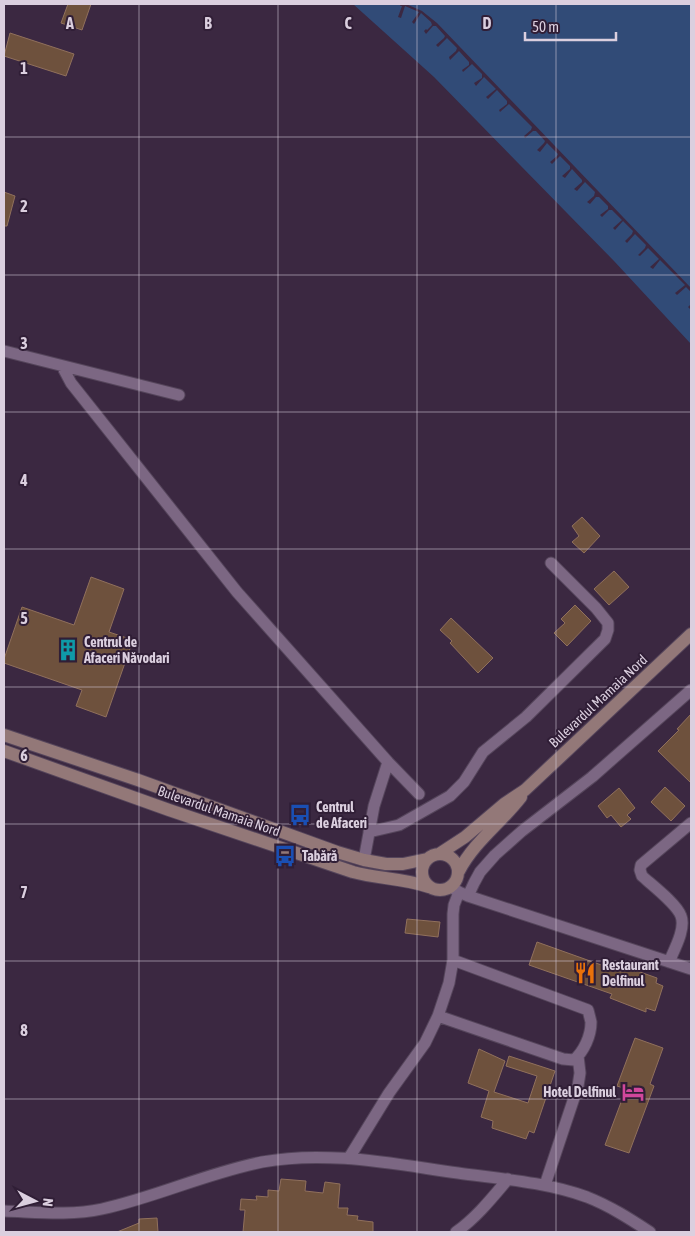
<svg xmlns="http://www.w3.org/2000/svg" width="695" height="1236" font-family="'Asap Condensed',sans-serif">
<rect width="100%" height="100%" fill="#3b2841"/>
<path fill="#314b77" d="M353,4H401L400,6H402L398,17L401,18L405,6L419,12L412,22L414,24L421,13L431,22L432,25L427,30L426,29L424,31L426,34L433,26H436L445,36L444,38L436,45L438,47L447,38L457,48L456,51L449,57L450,60L459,51L469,62V65L462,70L463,72L472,64L482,74V78L474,83L476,86L484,77L496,89L486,97L488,99L497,90L507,101V104L499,110L500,112L509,104L532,127L531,130L524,136L525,138L533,131H536L545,141L544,143L537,150L540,152L547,143L558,154L557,156L550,162L552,164L560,156L570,166V169L562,176L565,178L572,169L582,180V182L574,189L577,191L585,182L595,192L594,196L587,202L590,204L596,197H599L608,206V209L600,215L602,217L609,210H612L622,220L613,228L615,230L623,221L633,231L632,234L625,241L627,243L635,234L646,245L645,248L638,255L640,256L648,248L659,259L650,267L653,269L660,260L685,285L675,293L677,295L686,287L691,292V304L688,307L690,309L691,307V344L614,261L434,77Z
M406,4H691V288L437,23L422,11Z"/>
<path fill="#6e513d" stroke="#90705c" d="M68,4H91L82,30L61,23Z
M10,33L74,54L66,76L4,56Z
M4,192L15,196L7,226H4Z
M582,517L600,536L584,553L572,542L579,536L572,526Z
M614,571L629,587L609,605L594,589Z
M91,577L124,589L109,632L133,640L106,717L76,706L82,690L4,663V659L22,607L74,625Z
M575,605L591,621L567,646L554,633L565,623L561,619Z
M451,618L493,658L478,673L450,643L452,641L440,630Z
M691,714V783L658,751L679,730L677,729Z
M665,787L685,806L671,821L651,802Z
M619,788L635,808L627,815L631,819L621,827L611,815L607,818L598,806Z
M407,919L440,922L438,937L405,933Z
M537,942L621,972L623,966L657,978L656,983L663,986L655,1011L646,1008V1012L610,998L612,994L529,965Z
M635,1038L663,1048L650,1084L654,1086L629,1153L605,1145L626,1089L617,1086Z
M479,1049L505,1061L494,1092L528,1103L537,1076L506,1066L509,1056L555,1071L534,1133L529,1131L526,1139L492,1128L493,1121L481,1117L489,1091L468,1083Z
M281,1179L306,1181L305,1191L323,1193L325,1182L340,1184L338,1208H348L347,1215L358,1216L357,1220L373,1222V1232H243L245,1210H240L241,1199L257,1200L256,1196L268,1197V1190L279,1191Z
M157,1218L158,1232H117L139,1223V1219Z"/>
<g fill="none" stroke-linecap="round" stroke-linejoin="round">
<g stroke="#55455b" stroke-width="13">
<path id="minor" d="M4,351L179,395
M62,366L71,383L237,592L388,762L419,794
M369,832L399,825L450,796L464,782L483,752L526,717L605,639L608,630V623L596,608L551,563
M364,860L374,806L388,762
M451,887L459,892L468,896L691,969
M468,896L474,883L480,872L495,855L522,831L592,777L691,690
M669,962C674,950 686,929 681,916C677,904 652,885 642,876L640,870L641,865L691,823
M438,1016L563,1059L574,1060C584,1051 591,1036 591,1022C590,1018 589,1014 588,1010L453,960
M349,1158L389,1093L425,1043L438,1016L449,983L453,960V914L454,905L459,892
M545,1185L578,1086L580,1073L578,1056
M4,1211C36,1212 70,1216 102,1209C156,1197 207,1173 262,1162C327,1150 393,1164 458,1173C502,1179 545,1182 587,1197C610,1206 630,1219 650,1232
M456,1232C476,1218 492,1198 508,1179"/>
</g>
<g stroke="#55455b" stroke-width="14">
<path id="secondary" d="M4,735L138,780L337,852L364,860L386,864H403L427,859
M4,751L169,810L353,872C378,879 404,878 429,887
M422 872a18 18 0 1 1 36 0a18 18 0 1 1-36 0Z
M439,854L465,837L504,804L525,790L691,634
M459,871C474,842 501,823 521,797"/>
</g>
<use href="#minor" stroke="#7c6783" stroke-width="11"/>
<use href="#secondary" stroke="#937878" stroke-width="12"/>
</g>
<path fill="none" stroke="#dbcfdf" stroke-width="1" stroke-opacity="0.55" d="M139,4V1232M278,4V1232M417,4V1232M556,4V1232M4,137H691M4,275H691M4,412H691M4,549H691M4,687H691M4,824H691M4,961H691M4,1099H691"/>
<defs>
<g id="building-bare" transform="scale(1.725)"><path d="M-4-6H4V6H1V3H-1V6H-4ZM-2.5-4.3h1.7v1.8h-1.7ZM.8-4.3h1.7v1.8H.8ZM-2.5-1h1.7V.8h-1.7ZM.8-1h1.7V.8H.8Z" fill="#0f9aa8" stroke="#301e36" stroke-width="2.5" paint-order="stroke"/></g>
<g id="bus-bare" transform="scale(1.725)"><path d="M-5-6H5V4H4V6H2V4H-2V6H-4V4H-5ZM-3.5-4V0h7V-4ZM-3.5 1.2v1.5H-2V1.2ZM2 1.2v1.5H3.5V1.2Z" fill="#1a4fb4" stroke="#301e36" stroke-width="2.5" paint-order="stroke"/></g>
<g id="restaurant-bare" transform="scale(1.725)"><path d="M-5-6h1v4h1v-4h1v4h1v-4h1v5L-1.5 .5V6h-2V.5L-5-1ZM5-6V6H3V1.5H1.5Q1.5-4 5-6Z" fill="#e8710a" stroke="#301e36" stroke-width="2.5" paint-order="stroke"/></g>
<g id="hotel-bare" transform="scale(1.725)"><path d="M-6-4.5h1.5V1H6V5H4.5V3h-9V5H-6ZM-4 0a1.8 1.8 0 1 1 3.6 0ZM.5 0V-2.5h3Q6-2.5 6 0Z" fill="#d1479c" stroke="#301e36" stroke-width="2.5" paint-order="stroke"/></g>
</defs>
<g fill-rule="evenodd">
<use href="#building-bare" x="68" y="650"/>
<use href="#bus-bare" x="300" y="815"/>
<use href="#bus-bare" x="285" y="856"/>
<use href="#restaurant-bare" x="585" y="973"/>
<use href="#hotel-bare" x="633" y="1092"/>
</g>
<g text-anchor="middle" stroke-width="4" stroke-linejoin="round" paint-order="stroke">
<g font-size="14" font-weight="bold" fill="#dbcfdf" stroke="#301e36" text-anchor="start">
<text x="84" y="647">Centrul de<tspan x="84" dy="16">Afaceri Năvodari</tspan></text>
<text x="316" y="812">Centrul<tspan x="316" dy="16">de Afaceri</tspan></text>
<text x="302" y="861">Tabără</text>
<text x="602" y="970">Restaurant<tspan x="602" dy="16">Delfinul</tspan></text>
<text x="616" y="1097" text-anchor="end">Hotel Delfinul</text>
</g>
<g font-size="14" fill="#dbcfdf" stroke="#301e36">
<text transform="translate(598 701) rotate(-43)" y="5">Bulevardul Mamaia Nord</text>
<text transform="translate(219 811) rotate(19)" y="5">Bulevardul Mamaia Nord</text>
</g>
</g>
<g font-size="16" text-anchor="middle" font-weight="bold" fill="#dbcfdf" stroke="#301e36" stroke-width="4" stroke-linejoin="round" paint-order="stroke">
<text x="70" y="29">A</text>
<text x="208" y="29">B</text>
<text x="348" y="29">C</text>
<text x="487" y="29">D</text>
<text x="24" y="74">1</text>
<text x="24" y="212">2</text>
<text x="24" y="349">3</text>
<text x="24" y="486">4</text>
<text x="24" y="624">5</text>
<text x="24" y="761">6</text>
<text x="24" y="898">7</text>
<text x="24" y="1036">8</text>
</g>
<rect width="695" height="1236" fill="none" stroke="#dbcfdf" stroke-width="10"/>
<g transform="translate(35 1201) rotate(96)" stroke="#301e36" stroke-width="4" paint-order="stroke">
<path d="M0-4L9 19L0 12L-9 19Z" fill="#dbcfdf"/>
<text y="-8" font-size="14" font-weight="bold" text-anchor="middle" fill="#dbcfdf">N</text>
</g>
<path d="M525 32v8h91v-8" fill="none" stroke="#dbcfdf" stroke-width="2.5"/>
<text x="532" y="32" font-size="15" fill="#dbcfdf" stroke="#301e36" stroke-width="4" paint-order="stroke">50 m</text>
</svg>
